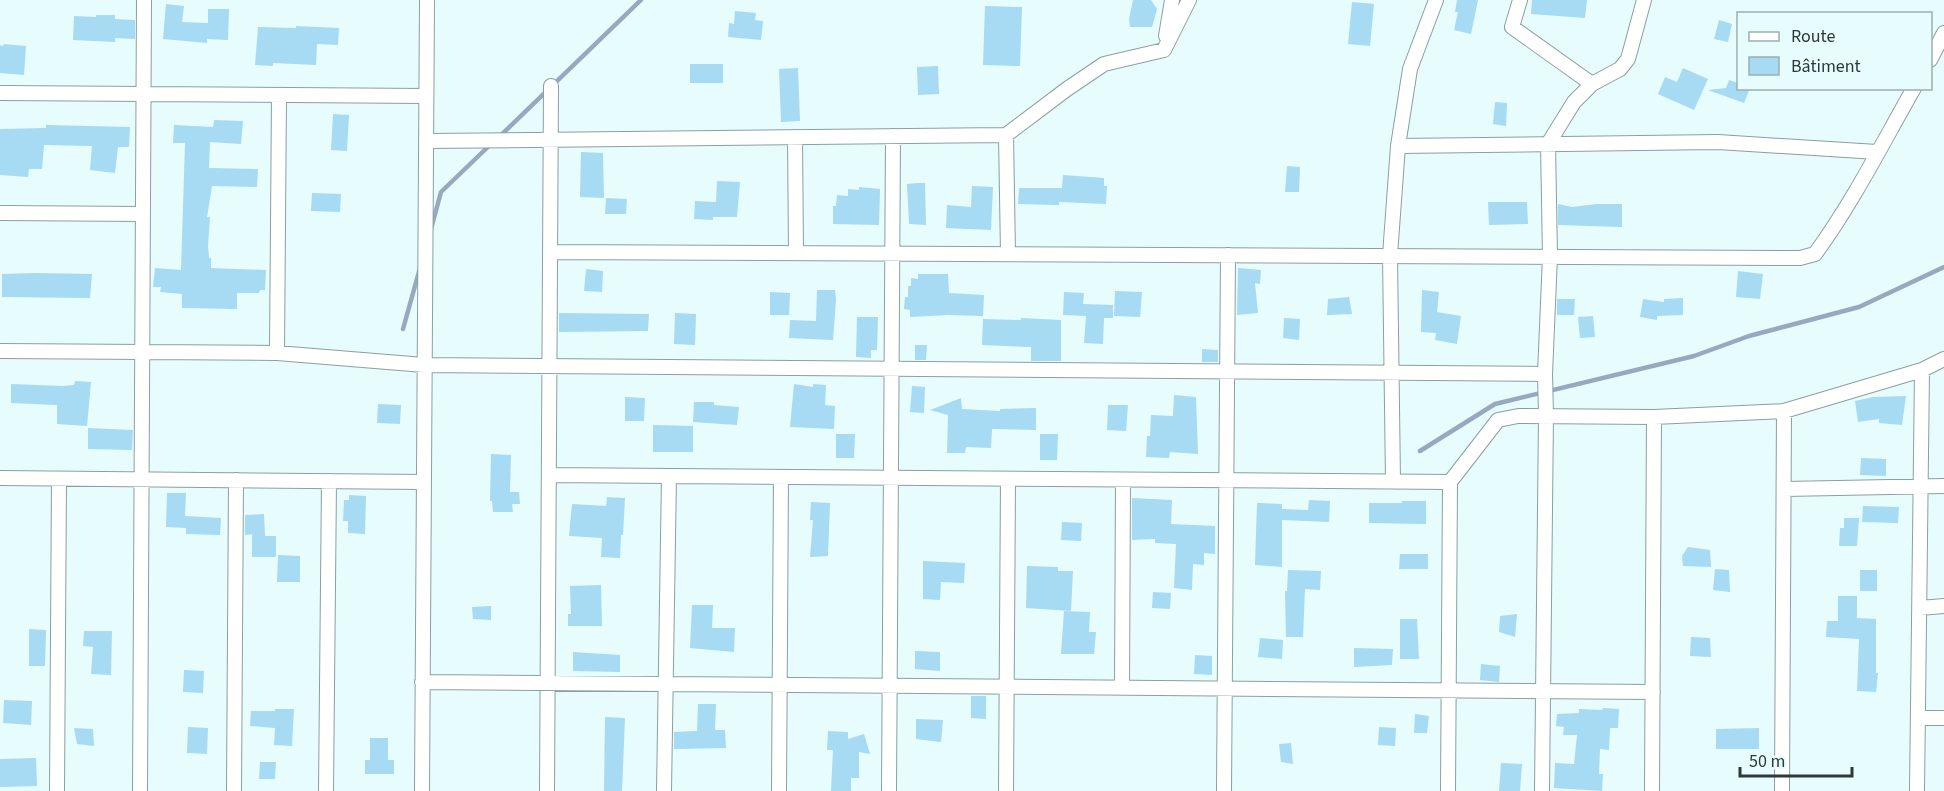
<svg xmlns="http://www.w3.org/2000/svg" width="1944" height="791" font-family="'Source Sans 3',sans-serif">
<rect width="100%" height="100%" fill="#e7fcfc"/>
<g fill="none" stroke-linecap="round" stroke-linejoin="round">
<path stroke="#98a8bf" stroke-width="4.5" d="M498,138L641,0
M431,229L441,192L492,143
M403,329L420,268
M1420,451L1495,404L1694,356L1749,336L1859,307L1944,267"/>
</g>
<path fill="#a7daf3" d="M1133,0H1151L1157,9L1152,27H1130L1129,19Z
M1457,0H1478L1471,34L1454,30L1458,12H1455Z
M1532,0H1587L1585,18L1531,14Z
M1352,2L1374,4L1370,46L1348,44Z
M166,4L184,6L182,22L208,23V9H229L228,40L207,39V43L163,39Z
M985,6L1022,7L1020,66L983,65Z
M735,11L756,13L755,20L763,21L761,40L728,37L729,23L734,24Z
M96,15H115V19L135,20V39L115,38V42L73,40L74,16L96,17Z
M1719,20L1732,24L1728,42L1714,39Z
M296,26L339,28L338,45L317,44L316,65L273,63V66L255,65L258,27L296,28Z
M4,44L26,46L24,75L0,73V45L3,46Z
M690,64H723V83H690Z
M938,66L939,94L918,95L917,67Z
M798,68L800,121L781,122L779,69Z
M1683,68L1708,79L1694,110L1658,94L1665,77L1677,82Z
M1729,80L1738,83V88H1750L1744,103L1708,90L1726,88Z
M1495,102L1507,103L1506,126L1493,124Z
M333,114L349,115L347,151L331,150Z
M214,120L243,121L241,144L210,142L209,168L258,169L257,187L212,186L207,217H210L208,246L209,258H211V268L266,270L265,290H260L259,293H237V309L182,308V294L160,292L161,287H153L155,268L181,270L185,143H173L174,125L213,127Z
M46,125L130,127L129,147H118L115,173L90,170L92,146L44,145L42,169H29L28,177L0,175V129L46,128Z
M581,152L603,153L604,198L580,197Z
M1287,166L1300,167L1299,192H1285Z
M1063,175L1104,178V186H1107L1106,204L1059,202V205L1018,204L1019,188H1062Z
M717,181L740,182L737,217H713V220L694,219L695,201L716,202Z
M917,183H925L926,225L909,224L907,184Z
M972,186L993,187L991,230L946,228L947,205L971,207Z
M859,187L880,189L879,225L833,224V206H836L837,195L848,196V189L859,190Z
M312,193L341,194L340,212L311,211Z
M606,198L627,199L626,214H605Z
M1488,202H1527L1528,224L1489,225Z
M1558,204L1572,207L1597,204H1622V227L1558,225Z
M1238,268L1261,270L1260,284L1255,283L1258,313L1237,315Z
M586,269L603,271L602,292L584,291Z
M1738,271L1763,274L1760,299L1736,297Z
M35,273L92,274L90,298L2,297V274Z
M918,274H948L949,293L984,295L983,316L948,315L910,317V310L904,309L905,297H908V286H911V278L918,279Z
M817,290H835L836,300L833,340L789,338L790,320L816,321Z
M1422,290L1439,292L1437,312L1461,316L1457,344L1435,340L1436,333L1421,332Z
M1115,291L1142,292L1140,317L1114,316Z
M770,292L790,293L789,315H770Z
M1064,292L1084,293L1083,304L1113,305V318H1104L1103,344L1084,343L1086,316L1063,315Z
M1349,297L1352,314L1327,315L1328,299Z
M1683,298V315L1657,316V320L1640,317L1643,299L1664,302V299Z
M1557,299H1575L1574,315H1557Z
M559,313L649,314L648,331L559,332Z
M675,313L696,314L695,345L674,344Z
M1593,316L1595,337L1580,338L1578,317Z
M857,317H878L877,350H871V358L856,357Z
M1021,318L1061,320V361H1031V347L982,345L983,319L1021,320Z
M1284,318L1300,319L1299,340L1283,338Z
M915,345H927L926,360H915Z
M1202,349L1218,350V362H1202Z
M75,381L91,382L87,426L57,424V405L11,403V384L63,386L74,385Z
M794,384L813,387V384L826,385L825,405L835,406L834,429L790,427Z
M912,386L925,387L924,413L910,412Z
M1174,395L1196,397L1198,454L1170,452L1169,458L1146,457L1147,436H1150L1151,415L1173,416Z
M1906,396L1902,425L1879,423V419L1858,422L1855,401L1873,397Z
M625,397L645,398L644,421H625Z
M961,398L962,409L1000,411V409L1036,408V430L992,429L991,448L966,447L965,453H947L948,415L930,410Z
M694,402H714V405L739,407L737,425L693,422Z
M378,404L401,405L400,424L377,423Z
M1108,405H1128L1126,431L1107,430Z
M653,425L693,426V452H653Z
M88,428L133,430L132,450L88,449Z
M836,434H855L854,458H836Z
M1040,434H1058L1057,460H1040Z
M491,454L511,455L510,492H519L520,504H512L513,512H493L492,501H490Z
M1861,458L1886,459V476L1860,475Z
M167,493H186L185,516L221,518L220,535L186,534V528L166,527Z
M349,495L366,496L365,534L348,533V521H343L344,500H349Z
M607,497L625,498L623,535H621L620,558L601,557L602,538L569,536L572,504L606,506Z
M1132,498L1172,500L1171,524L1215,526V554L1204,553V565L1193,564L1192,590L1174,588L1176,544L1155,543V539L1132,540Z
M1309,500L1330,501L1329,522L1282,520V567L1255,565L1257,503L1282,504V509L1308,510Z
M1402,501H1426V524L1369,523V503H1402Z
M811,502L830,503L828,556L810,557L813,520H810Z
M1863,506L1899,507L1898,523L1862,522Z
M264,514L265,536H276V557H252V534L245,535V515Z
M1844,518H1859L1857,546H1839L1840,528H1844Z
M1062,522L1082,523L1081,541L1061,540Z
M1688,547L1710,550L1711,567L1683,566L1682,556Z
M1400,554H1428V569H1399Z
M278,555L300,556V582H277Z
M923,561L965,563L964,583L941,582L940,600L923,599Z
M1027,566L1058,567V571H1073L1071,611L1026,608Z
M1715,569L1729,570L1730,592L1713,590Z
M1288,570L1321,571L1320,590L1305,589L1303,637H1286L1285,591H1287Z
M1860,570H1877V591H1860Z
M601,585L602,626H568V614H571L570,586Z
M1153,592L1171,593L1170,609L1152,608Z
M1838,596H1857V618L1876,619V673H1878L1876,692L1857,691L1859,639L1826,637L1827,621H1838Z
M692,605H713L712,628H735L734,652L690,648Z
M491,606V620L473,619L472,607Z
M1064,611L1090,612L1089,632H1096L1094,654H1061Z
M1517,614L1515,637L1499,632L1500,616Z
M1400,619H1417L1419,659H1400Z
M29,629L46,630L45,666H29Z
M84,631H112L111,675L91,674L93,647L83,646Z
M1691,637L1710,638L1711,657L1690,656Z
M1260,638L1283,640L1282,659L1258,657Z
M1354,648L1393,649L1392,665L1354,667Z
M915,651L940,652V671L915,669Z
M573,652L620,655V672L573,671Z
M1195,655L1212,656V675L1194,674Z
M1481,664L1500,666L1499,682L1480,680Z
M184,670L204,671L203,693L183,692Z
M971,696H986V719L971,718Z
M4,700L32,701L31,725L3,723Z
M698,704H716L715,730H725L726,748L674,749V732L697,731Z
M1603,708L1619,709L1618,728H1610L1609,750L1600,749L1599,774H1603L1602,791L1554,788L1555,763L1574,764L1577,735H1563L1564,727L1556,726L1557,714L1579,713V709L1602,710Z
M275,709H294L292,746L274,745L275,728L250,726L251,711H275Z
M1415,714L1429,716L1427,733H1414Z
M605,717L625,718L622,791H604Z
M916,719L943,720L941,742L916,739Z
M188,727L208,728L207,754L187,753Z
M1379,727L1396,728L1395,746L1378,745Z
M74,728L93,729L94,746L77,744Z
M1759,728V749H1716V729Z
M828,731L848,732V739L864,734L870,754L859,752V778H851V791H831L833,750H827Z
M370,738H388V760H394V774H365V760H370Z
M1291,743L1293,764L1281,762L1279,744Z
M36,758L37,786L0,787V759Z
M260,762H276L275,779H259Z
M1501,763L1522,764L1520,791H1499Z"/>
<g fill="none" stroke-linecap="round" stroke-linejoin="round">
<g stroke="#8c9f9f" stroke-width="16">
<path id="street" d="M1520,0L1512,27L1592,84
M1166,36L1172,0
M1930,60L1944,33
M0,93L426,96
M1006,135L1008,254
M795,137L796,253
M426,141L1006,135L1067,89L1104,64L1164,50L1189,0
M1398,146L1718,142L1877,152
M0,213L143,214
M550,252L1800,258L1815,254C1853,202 1882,144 1914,88
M0,351L277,353L424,365L1545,374
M277,353L279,95
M549,475L1450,482
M0,478L424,482
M1393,482L1390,255L1398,146L1410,69L1436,0
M1784,489L1944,486
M1920,608L1944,606
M422,682L1653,692
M1122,688L1123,480
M1918,718H1944
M57,791L59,479
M140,791L144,0
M234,791L236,480
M326,791L329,481
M422,791L427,0
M547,791L551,86
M664,791L669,476
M779,791L781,477
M889,791L893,136
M1006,791L1008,479
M1224,791L1228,255
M1448,791L1450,482L1498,420L1518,416L1654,417L1784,411L1922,370L1944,359
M1542,791L1546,415L1545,374L1550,256L1548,144L1574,102L1592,84L1620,69L1628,59L1644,0
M1652,791L1654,417
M1782,791L1784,411
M1917,791L1922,370"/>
</g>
<use href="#street" stroke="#fff" stroke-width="14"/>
</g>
<rect x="1737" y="12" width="195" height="78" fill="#e7fcfc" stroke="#9daeae" stroke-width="1.5"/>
<rect x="1749" y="32" width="30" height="9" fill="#ffffff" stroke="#9daeae" stroke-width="1.5"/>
<text x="1791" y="42" font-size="18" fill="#2f3838">Route</text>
<rect x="1749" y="57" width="30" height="18" fill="#a7daf3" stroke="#9daeae" stroke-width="1.5"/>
<text x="1791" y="72" font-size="18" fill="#2f3838">Bâtiment</text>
<path d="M1740 767v9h112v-9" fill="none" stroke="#2f3838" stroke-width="3"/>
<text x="1749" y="767" font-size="18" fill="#2f3838" stroke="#e7fcfc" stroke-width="4.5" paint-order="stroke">50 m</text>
</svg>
